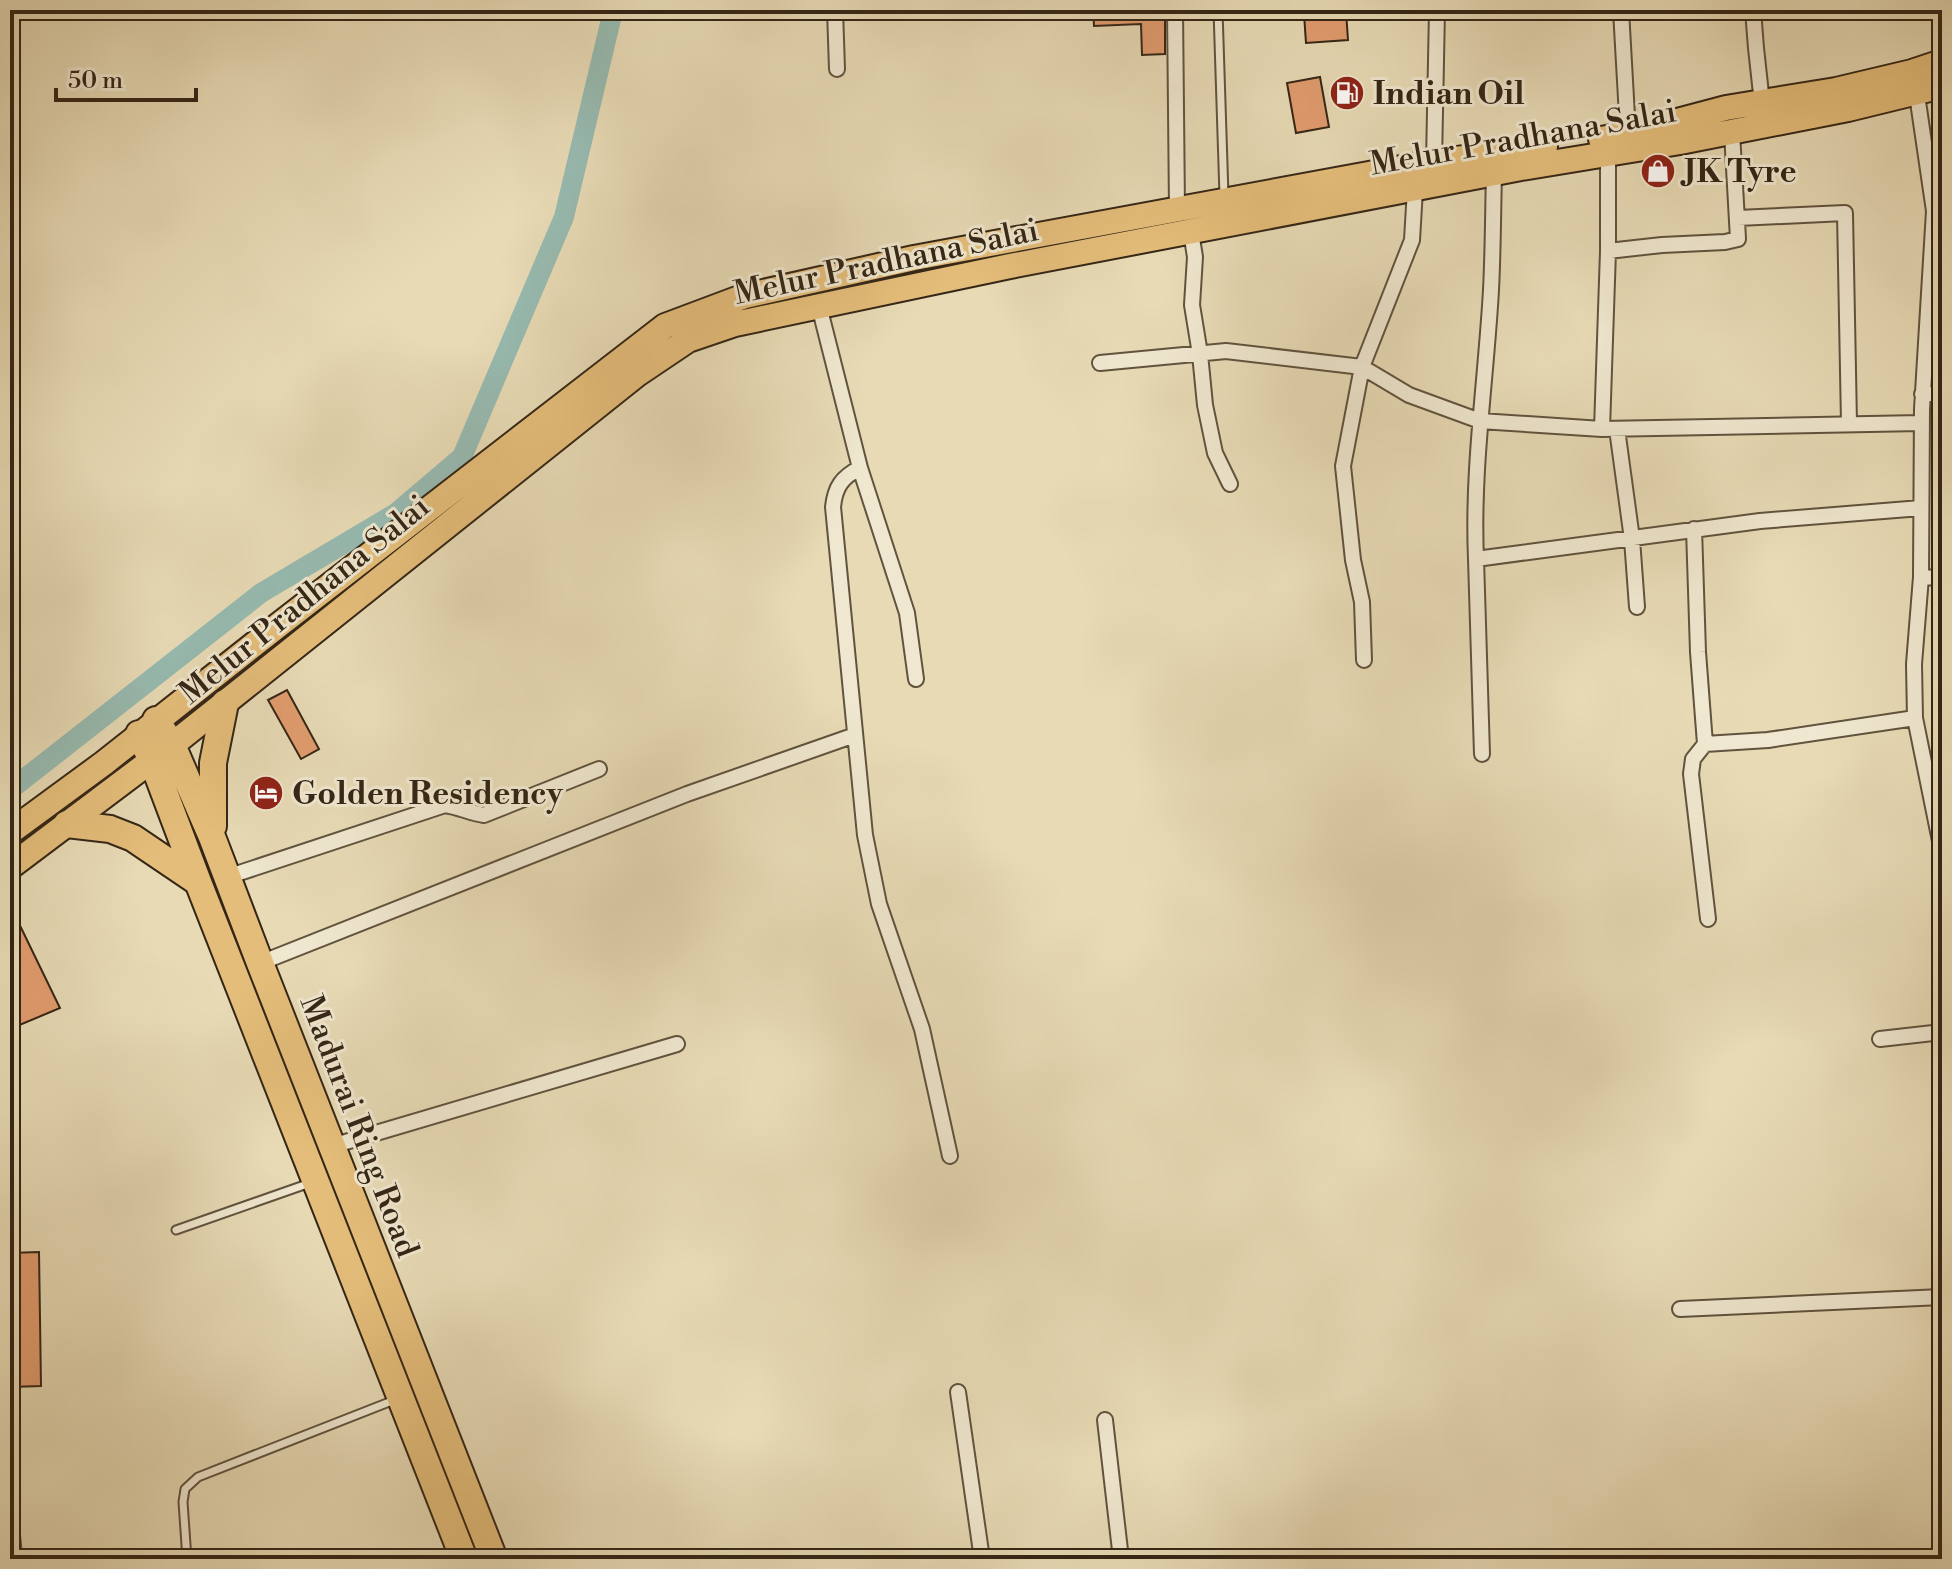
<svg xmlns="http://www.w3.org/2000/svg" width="1952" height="1569" font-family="'Libre Bodoni',serif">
<rect width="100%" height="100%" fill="#e7dab5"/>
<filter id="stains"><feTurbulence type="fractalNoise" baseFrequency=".0025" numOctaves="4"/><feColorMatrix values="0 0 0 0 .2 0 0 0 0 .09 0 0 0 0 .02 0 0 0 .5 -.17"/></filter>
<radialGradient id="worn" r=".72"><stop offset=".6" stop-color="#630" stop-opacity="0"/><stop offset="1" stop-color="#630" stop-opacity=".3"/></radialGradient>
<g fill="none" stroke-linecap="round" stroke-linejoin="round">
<path stroke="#97bab0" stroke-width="20" d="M10,790L261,593L396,513L462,457L564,217L612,15L616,10"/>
</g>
<path fill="#e19c6f" stroke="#342616" stroke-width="2" d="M1093,10H1165V54L1142,55L1141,24L1094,26Z
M1346,11L1348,40L1306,43L1304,14Z
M1320,77L1329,127L1296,133L1287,83Z
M287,690L319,749L301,759L268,700Z
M10,905L60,1008L10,1029Z
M39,1252L41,1386L10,1387V1253Z"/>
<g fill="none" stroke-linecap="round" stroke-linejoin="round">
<g stroke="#61533e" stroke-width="11">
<path id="lane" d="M1218,10L1224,196
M176,1230L310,1183
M10,1484L18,1559
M187,1559L183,1502L185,1489L198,1477L397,1399"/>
</g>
<g stroke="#61533e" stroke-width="18">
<path id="street" d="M835,10L837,69
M1175,10L1177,209
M1621,10L1628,134
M1753,10L1756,48L1762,103
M1916,88L1934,211L1922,409L1921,577L1914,664L1915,718L1942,851
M1434,162L1437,10
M1738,218L1845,213L1849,423
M1191,232L1195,257L1192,305L1200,354L1205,405L1215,453L1230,484
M1608,251L1662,245L1725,242L1738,239L1732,132
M819,306L860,468C842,477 835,487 833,507L865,835L879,904L922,1029L950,1156
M1100,363L1226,351L1362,367L1412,240L1415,189
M1922,394H1942
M1602,429L1608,251V154
M1617,429L1632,539L1637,607
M860,468L907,613L916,679
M1694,529L1698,652L1705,744
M1476,559C1472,469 1486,380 1491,290C1493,251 1493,212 1494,173
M1921,577L1942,578
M1364,660L1362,602L1353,560L1343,466L1362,367L1409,395L1480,421L1602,429L1921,423
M1482,754L1476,559L1760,521L1921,508
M227,877L445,805C459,807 470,813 484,815L599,769
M1708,919L1691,774L1693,759L1705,744L1768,740L1915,718
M260,963L687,794L855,735
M1880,1039L1942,1032
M332,1146L677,1044
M1680,1309L1942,1297
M958,1392L982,1559
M1105,1420L1121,1559"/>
</g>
<g stroke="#342616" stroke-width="28">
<path id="primary" d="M1601,139L1628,134L1726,108L1836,90L1912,72L1942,62
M10,832L104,763L280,624L665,326L745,296L914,258L1434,162L1545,147
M10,867L172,745L636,375L688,340L735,324L1010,266L1521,168L1680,142L1848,109L1942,86"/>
</g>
<g stroke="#342616" stroke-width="30">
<path id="highway" d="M156,720L172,745L212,837L260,963L494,1559
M139,734L152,760L198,882L464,1559
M67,824L110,829L133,838L198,882
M213,826V763L225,703"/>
</g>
<use href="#lane" stroke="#efe7cf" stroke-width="7"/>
<use href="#street" stroke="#efe7cf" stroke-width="14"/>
<use href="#primary" stroke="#e4bd7a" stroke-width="24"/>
<use href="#highway" stroke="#e4bd7a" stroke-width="26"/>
</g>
<defs>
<g id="fuel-disc" transform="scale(1.8)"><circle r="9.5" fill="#8f2418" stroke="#efe7cf"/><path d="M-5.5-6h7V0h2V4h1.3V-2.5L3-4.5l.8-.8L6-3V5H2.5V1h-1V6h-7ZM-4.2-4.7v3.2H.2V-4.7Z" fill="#fff"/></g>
<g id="shop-disc" transform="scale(1.8)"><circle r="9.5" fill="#8f2418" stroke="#efe7cf"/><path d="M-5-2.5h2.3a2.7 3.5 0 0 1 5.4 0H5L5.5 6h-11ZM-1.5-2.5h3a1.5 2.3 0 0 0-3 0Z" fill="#fff"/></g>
<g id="hotel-disc" transform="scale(1.8)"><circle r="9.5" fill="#8f2418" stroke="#efe7cf"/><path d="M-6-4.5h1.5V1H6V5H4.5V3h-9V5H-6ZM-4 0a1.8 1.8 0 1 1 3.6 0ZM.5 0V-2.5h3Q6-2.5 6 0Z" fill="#fff"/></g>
</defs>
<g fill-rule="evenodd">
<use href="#fuel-disc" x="1347" y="93"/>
<use href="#shop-disc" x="1658" y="171"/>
<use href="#hotel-disc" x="266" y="793"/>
</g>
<g text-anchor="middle" stroke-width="6" stroke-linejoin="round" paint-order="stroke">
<g font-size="32" font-weight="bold" fill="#342616" stroke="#efe7cf" text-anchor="start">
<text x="1373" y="104">Indian Oil</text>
<text x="1684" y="182">JK Tyre</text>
<text x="292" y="804">Golden Residency</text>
</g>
<g font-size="32" fill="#342616" stroke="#efe7cf">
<text transform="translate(1523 137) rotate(-10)" y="11">Melur Pradhana Salai</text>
<text transform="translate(886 261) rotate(-12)" y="11">Melur Pradhana Salai</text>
<text transform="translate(304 599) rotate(-39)" y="11">Melur Pradhana Salai</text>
<text transform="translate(360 1126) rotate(69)" y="11">Madurai Ring Road</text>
</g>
</g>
<rect width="1952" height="1569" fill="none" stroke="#e7dab5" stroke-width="40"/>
<rect x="12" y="12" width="1928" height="1545" fill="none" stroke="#342616" stroke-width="4"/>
<rect x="20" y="20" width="1912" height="1529" fill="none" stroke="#342616" stroke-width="2"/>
<path d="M56 88v12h140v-12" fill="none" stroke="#342616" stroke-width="4"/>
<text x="68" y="88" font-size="24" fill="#342616" stroke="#efe7cf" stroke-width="6" paint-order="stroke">50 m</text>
<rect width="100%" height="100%" filter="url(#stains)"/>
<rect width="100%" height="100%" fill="url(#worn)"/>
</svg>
